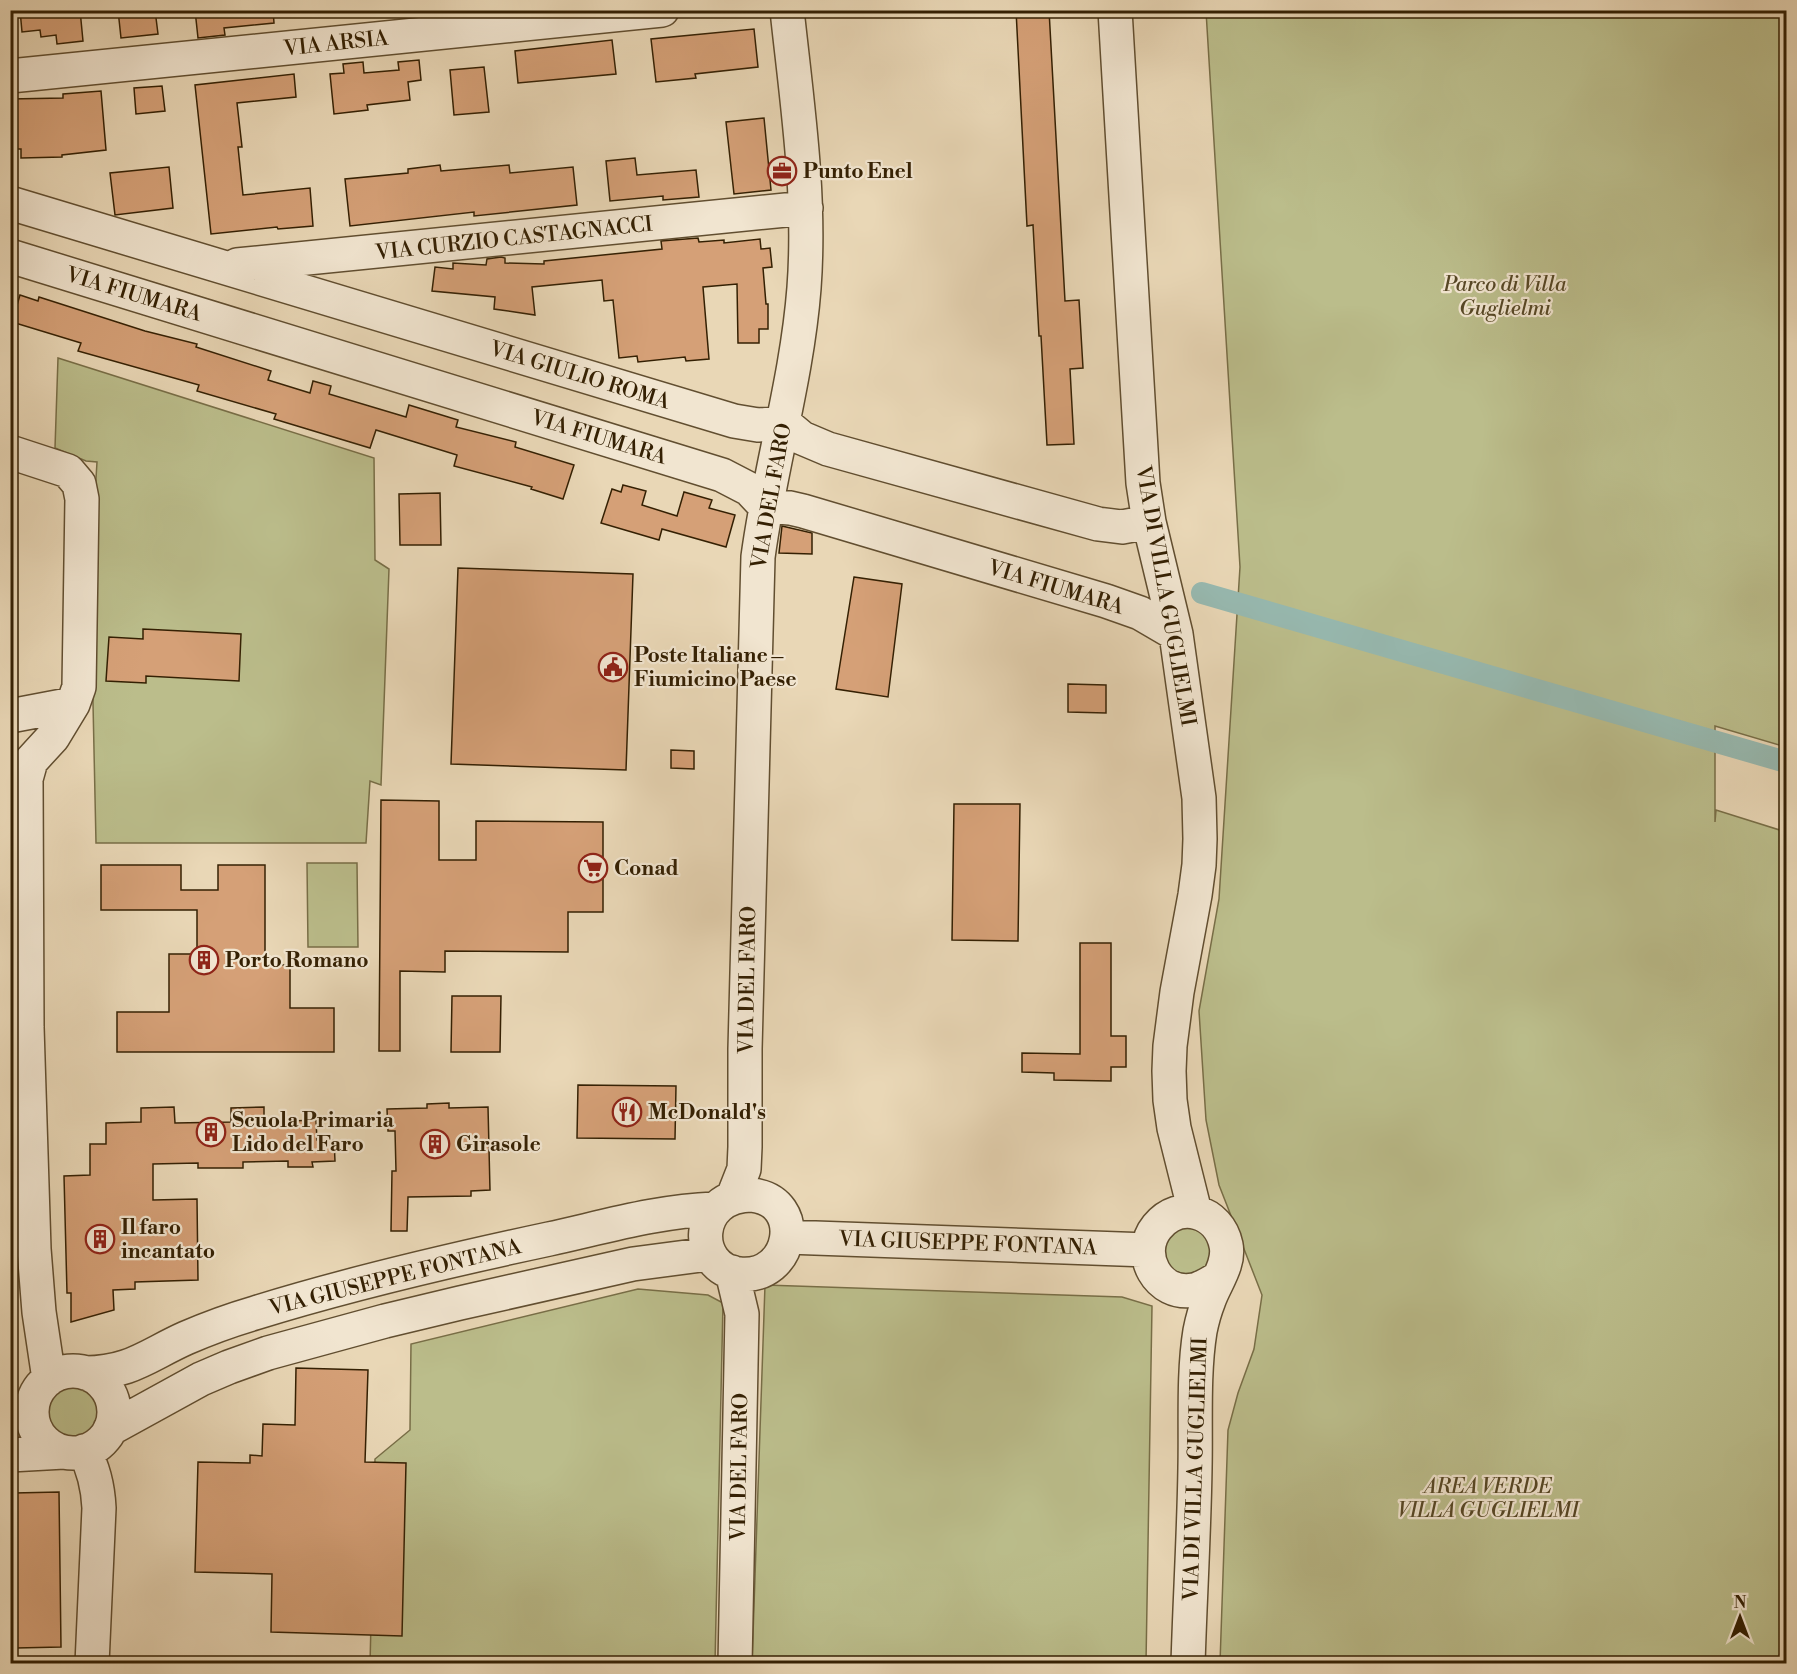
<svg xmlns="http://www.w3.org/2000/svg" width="1797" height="1674" font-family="'Libre Bodoni',serif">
<rect width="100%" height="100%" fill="#e9d7b6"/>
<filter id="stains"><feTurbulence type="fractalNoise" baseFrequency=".00333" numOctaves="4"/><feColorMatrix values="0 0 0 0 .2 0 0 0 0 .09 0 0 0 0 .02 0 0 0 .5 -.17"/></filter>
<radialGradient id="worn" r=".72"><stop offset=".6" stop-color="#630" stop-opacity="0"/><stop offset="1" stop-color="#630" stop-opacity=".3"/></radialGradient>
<path fill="#bbbd8b" stroke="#786e47" stroke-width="1.5" d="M1206,11H1777L1786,20V747L1715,726V822L1716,810L1786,832V1642L1775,1663H1220L1228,1430L1238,1393L1254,1349L1262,1295L1219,1185L1206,1120L1199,1011L1219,899L1240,567Z
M58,358L374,458L375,560L389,569L381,785L370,781L366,843H96L93,703L95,495L97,462L86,461L55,448Z
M307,863H357L358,947H308Z
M1174,1226L1209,1230L1211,1273L1171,1278L1160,1240Z
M765,1285L1122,1297L1152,1306L1146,1663L752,1664Z
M638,1289L708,1295L723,1303L715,1663L370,1664L375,1459L410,1430L411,1344Z
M45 1413a28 28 0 1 1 56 0a28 28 0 1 1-56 0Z"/>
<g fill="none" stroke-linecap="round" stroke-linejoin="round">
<path stroke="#97b9b0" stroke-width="22" d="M1202,593L1786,762"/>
</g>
<path fill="#d5a077" stroke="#342003" stroke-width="1.5" d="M20,10H80L83,41L57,44L56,35L41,37L40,30L22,32Z
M118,10H155L158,34L121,38Z
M195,10H273L274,23L224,28L225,35L198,38Z
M1016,10H1049L1065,301L1079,300L1083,368L1070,369L1074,444L1047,445L1041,336H1039L1033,225L1027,226Z
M754,29L758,67L695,74L696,78L656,82L651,39Z
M612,40L616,74L518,83L515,51Z
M419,60L421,80L408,82L410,100L367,105L368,110L334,114L330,74L344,73L343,64L363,62L364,73L399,70L398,62Z
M484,67L489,112L454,115L450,70Z
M294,74L296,97L237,103L242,147H238L243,195L310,188L313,226L278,229L277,227L211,234L195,85Z
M162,86L165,111L136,114L134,88Z
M101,91L106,150L62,155V157L21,158V149H10V99L63,98V94Z
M764,118L771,190L734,194L726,122Z
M635,158L637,175L696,170L699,197L663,200V196L610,201L606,161Z
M440,165L441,171L509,165L510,173L573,167L577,205L474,216V212L350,226L345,179L408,173V169Z
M169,167L173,208L115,215L110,173Z
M698,238L699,242L724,240V243L760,239L761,249L770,248L772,267L763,268L766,304H768V329H759V343H738L737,284L703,287L709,359L686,361L685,357L638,362L637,356L619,358L613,300L604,301L602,280L532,287L535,315L494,309L495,297L432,291L435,267L453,269V263L486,265L487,259L501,257L505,258V263L544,264V261L662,249L661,241Z
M20,295L38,301L39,297L145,331L197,344L196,347L271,371L268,380L310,393L313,381L331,386L329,394L406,417L409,405L458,420L456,427L516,442L515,447L574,465L563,499L531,489L532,487L454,466L457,455L376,430L370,448L274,419L276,414L197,391L199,385L78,351L81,343L12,322Z
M623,485L646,491L642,505L677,516L684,492L712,500L709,508L735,515L726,547L662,529L659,540L601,523L612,489L621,492Z
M440,493L441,545H400L399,494Z
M782,526L812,533V554L779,553Z
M458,568L633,574L626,770L451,764Z
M854,577L902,584L888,697L836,689Z
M143,629L241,634L239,681L146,676V683L106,681L109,637L143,639Z
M1068,684L1106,685V713L1068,712Z
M671,750L694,751V769L671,768Z
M381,800L439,801V860H476V821L603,822V912H568V952L445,951V972L400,971V1051H379Z
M954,804H1020L1018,941L952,940Z
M101,865H181V890H218V865H265V965H290V1008H334V1052H117V1012H169V954H197V910H101Z
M1080,943H1111V1036H1126V1067H1111V1081L1054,1080V1073L1022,1072V1053L1080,1054Z
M452,996H501L500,1052H451Z
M578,1085L676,1086L675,1139L577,1138Z
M449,1103V1108L488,1107L490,1190L471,1191V1196L408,1197L407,1231H391L392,1171H396L395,1131H388L387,1109L427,1108V1104Z
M174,1107L175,1123L231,1122V1108L264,1107V1122L316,1120L317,1140H334L335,1161L312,1162L313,1167H288V1161L243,1162V1168H198V1163L153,1164V1200L197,1199L198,1280L135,1282V1289L113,1290L114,1310L71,1322V1293H67L64,1176L90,1175V1144H106V1123L141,1122V1108Z
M296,1368L368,1370L365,1462L406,1463L402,1636L271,1632L272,1574L195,1572L198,1462L250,1463V1455L262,1456L263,1424L295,1425Z
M59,1492L61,1647L16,1648L14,1493Z"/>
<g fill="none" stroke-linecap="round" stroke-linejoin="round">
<g stroke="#614e30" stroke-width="36">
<path id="minor" d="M1115,10L1143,483L1149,522L1176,634L1199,798L1200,839L1199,865L1195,895L1177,992L1170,1046L1169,1071L1170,1100L1174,1128L1195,1212
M10,76L662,10
M10,203L734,421L758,425L784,423L802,438L828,449L1098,524L1122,527L1149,522
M10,256L722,475L749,489L765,506
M237,265L806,208
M10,452L68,471L79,484L82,499L79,687L73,704L53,737L31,761L26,779L27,1027L34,1249L39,1312L49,1379
M765,506L790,508L803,511L1106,601L1140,613L1176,634
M10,716L73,704
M752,1195C807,1201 793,1280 739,1274C692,1268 693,1195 752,1195Z
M733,1197L744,1169L745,1147V1049L758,557C770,467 797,379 804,288C811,195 797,103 787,10
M787,1237L1148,1250
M732,1272L742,1314L735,1664
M32 1412a41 41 0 1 1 82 0a41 41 0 1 1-82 0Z
M85,1373C130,1373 148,1355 186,1338C209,1328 231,1320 255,1313C351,1283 451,1260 549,1239C604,1227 658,1211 714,1209
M110,1429L201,1379L229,1367L268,1353L385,1321L460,1303L633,1264L709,1254
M84,1451C94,1469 98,1487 99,1508L92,1664
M10,1455L64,1452
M1188,1664C1190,1598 1194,1533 1195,1468C1196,1424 1193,1374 1200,1331C1202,1321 1205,1310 1209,1300C1215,1283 1230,1264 1226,1245C1219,1211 1180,1199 1157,1227C1135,1254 1158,1297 1194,1290C1203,1288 1211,1282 1219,1278"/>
</g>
<use href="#minor" stroke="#f1e5d0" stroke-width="33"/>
</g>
<defs>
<g id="office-ring" transform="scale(1.5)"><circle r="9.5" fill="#f1e5d0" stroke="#8f2418" stroke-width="1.5"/><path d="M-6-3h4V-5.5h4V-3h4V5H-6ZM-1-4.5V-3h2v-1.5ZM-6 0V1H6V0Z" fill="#8f2418"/></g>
<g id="civic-ring" transform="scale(1.5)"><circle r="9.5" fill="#f1e5d0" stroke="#8f2418" stroke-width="1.5"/><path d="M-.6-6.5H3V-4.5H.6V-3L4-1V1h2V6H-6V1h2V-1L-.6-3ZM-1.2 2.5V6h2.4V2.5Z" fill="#8f2418"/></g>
<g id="supermarket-ring" transform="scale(1.5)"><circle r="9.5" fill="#f1e5d0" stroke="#8f2418" stroke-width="1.5"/><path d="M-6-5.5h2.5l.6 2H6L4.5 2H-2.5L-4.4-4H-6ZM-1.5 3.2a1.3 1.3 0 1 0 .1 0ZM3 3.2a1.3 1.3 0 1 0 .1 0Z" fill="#8f2418"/></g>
<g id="building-ring" transform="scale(1.5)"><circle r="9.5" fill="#f1e5d0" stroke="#8f2418" stroke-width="1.5"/><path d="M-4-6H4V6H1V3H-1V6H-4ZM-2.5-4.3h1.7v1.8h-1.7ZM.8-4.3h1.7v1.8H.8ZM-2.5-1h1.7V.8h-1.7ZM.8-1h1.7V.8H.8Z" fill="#8f2418"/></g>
<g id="restaurant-ring" transform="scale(1.5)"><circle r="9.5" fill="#f1e5d0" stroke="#8f2418" stroke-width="1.5"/><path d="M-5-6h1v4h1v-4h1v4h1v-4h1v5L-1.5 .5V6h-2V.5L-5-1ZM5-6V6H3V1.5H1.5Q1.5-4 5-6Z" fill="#8f2418"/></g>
</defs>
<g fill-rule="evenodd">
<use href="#office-ring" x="782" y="171"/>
<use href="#civic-ring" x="613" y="667"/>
<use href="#supermarket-ring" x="593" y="868"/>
<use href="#building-ring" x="204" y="960"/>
<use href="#restaurant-ring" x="627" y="1112"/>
<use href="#building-ring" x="211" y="1132"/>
<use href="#building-ring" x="435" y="1144"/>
<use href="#building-ring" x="100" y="1239"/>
</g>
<g text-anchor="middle" stroke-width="4.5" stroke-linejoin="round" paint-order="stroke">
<g font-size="21" fill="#342003" stroke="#f1e5d0">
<text transform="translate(336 43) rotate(-6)" y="7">VIA ARSIA</text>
<text transform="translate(514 238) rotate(-6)" y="7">VIA CURZIO CASTAGNACCI</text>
<text transform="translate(134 294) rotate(17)" y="7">VIA FIUMARA</text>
<text transform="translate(580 375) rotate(17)" y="7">VIA GIULIO ROMA</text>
<text transform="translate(599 437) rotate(17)" y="7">VIA FIUMARA</text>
<text transform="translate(771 496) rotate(-80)" y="7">VIA DEL FARO</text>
<text transform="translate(1056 587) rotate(17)" y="7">VIA FIUMARA</text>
<text transform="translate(1166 596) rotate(80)" y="7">VIA DI VILLA GUGLIELMI</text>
<text transform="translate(747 980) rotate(-89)" y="7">VIA DEL FARO</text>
<text transform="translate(968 1243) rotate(2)" y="7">VIA GIUSEPPE FONTANA</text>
<text transform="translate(395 1277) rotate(-14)" y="7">VIA GIUSEPPE FONTANA</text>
<text transform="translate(739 1467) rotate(-89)" y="7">VIA DEL FARO</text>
<text transform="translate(1195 1469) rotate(-88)" y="7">VIA DI VILLA GUGLIELMI</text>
</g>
<g font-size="21" font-weight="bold" fill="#342003" stroke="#f1e5d0" text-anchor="start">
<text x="803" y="178">Punto Enel</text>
<text x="634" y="662">Poste Italiane –<tspan x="634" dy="24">Fiumicino Paese</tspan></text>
<text x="614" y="875">Conad</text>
<text x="225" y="967">Porto Romano</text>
<text x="648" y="1119">McDonald's</text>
<text x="232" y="1127">Scuola Primaria<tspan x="232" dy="24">Lido del Faro</tspan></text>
<text x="456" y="1151">Girasole</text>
<text x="121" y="1234">Il faro<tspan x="121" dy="24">incantato</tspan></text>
</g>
<g font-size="21" font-style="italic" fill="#564725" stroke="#f1e5d0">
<text x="1505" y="291">Parco di Villa<tspan x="1505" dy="24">Guglielmi</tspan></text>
<text x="1488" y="1493">AREA VERDE<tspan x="1488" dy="24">VILLA GUGLIELMI</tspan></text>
</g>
</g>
<rect width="1797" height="1674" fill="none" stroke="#e9d7b6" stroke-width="36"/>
<rect x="12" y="12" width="1773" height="1650" fill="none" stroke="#342003" stroke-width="3"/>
<rect x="18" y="18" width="1761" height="1638" fill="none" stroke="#342003" stroke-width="1.5"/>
<g transform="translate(1740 1617)" stroke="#f1e5d0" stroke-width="4.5" paint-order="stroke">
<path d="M0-4.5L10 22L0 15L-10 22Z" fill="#342003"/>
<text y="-9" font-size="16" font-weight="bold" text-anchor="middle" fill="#342003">N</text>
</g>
<rect width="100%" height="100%" filter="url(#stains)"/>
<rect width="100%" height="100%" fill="url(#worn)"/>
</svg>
